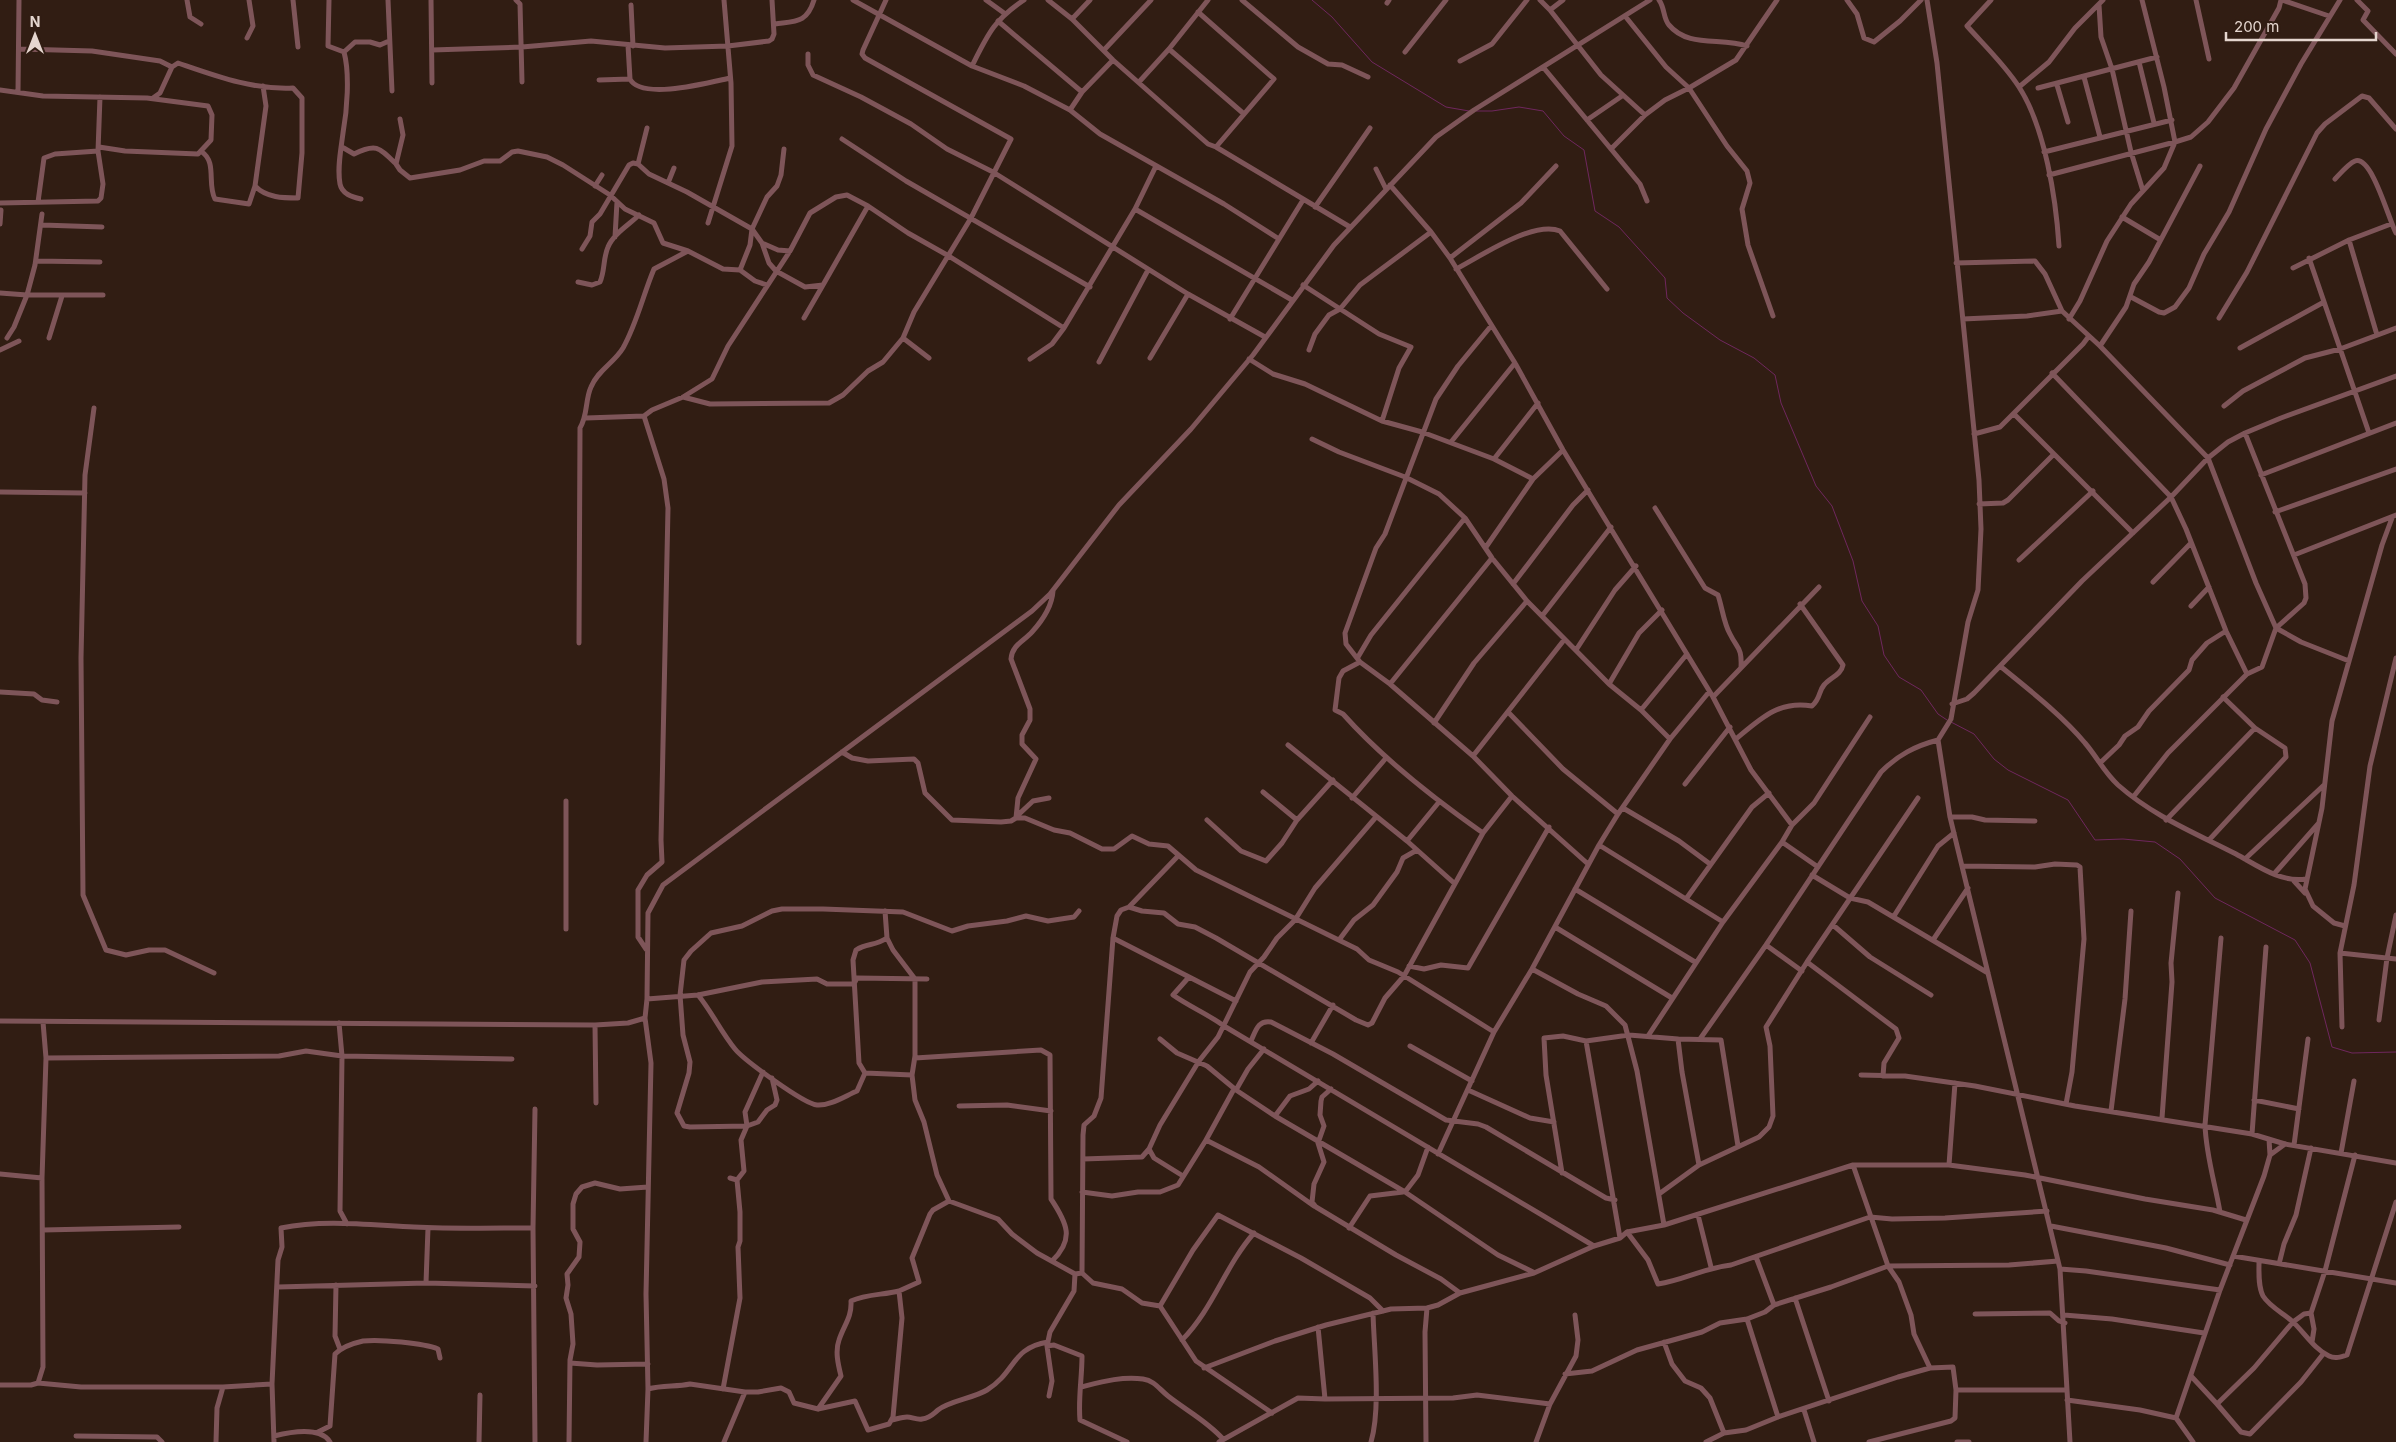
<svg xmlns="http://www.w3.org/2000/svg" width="2396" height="1442" font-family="Inter,sans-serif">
<rect width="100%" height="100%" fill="#311d13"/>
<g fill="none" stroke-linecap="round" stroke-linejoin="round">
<path stroke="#6f275e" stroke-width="1" d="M1312,0L1332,17L1372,62L1446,107L1469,111
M1476,111H1492L1519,107L1543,111L1564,136L1584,150L1595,211L1619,227L1665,278L1667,298L1683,313L1720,340L1754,358L1775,375L1781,403L1816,486L1832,506L1853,561L1862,601L1878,626L1884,655L1899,677L1921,690L1938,714L1947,720
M1951,722L1974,734L1994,759L2008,770L2068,800L2095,840L2123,839L2155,842L2180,859L2215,898L2295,940L2310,963L2332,1047L2352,1053L2396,1052"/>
<path stroke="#7e5559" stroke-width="5" d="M187,0L190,17L201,24
M293,0L298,47
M329,0L328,46L344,52L355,42H370L380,45L389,41
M388,0L392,91
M431,0L432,83
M516,0L520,4L522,82
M853,0L972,66L1024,86L1070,110L1100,134L1224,204L1279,239
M986,0L1004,13
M1048,0L1072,19L1113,60L1208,144L1216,147L1274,79L1198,12
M1242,0L1298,47L1328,64L1342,65L1368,77
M1540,0L1550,10L1601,75L1645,115L1665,100L1689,88L1736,60L1777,0
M1659,0C1665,8 1663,18 1669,25C1688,48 1721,37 1747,46
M1847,0L1857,14L1864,38L1874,42L1900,21L1921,0
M1927,0L1937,63L1979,480L1981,529L1978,590L1968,622L1951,719L1938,740L1950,817L2060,1269L2070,1442
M1991,0L1967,26C1984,45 2005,65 2019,87C2045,127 2056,199 2059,246
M2196,0L2209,59
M2282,0L2329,16
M2357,0L2368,11L2363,20L2396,54
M1387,3L1389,0
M631,5L633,46
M2099,5L2101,37L2112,69L2131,152L2143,191
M1550,10L1563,0
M1625,16L1666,67L1689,88L1727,146L1747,171L1750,183L1742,209L1748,245L1773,316
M1072,19L1090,0
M998,21L1082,92
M775,24C796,21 807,23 814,0
M247,38L253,26L249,0
M628,45L630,79C641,101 711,82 730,78
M20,49L92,51L160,61L172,67L160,93L153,98
M1169,49L1244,114
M432,50L522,47L591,41L665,48L728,46L769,41L772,39L774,34L772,0
M1104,50L1151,0
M344,52C350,74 347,111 343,133C341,149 337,168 340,184C342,194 352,197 361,199
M1405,52L1446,0
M808,54V65L813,75L861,97L911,124L947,149L993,172L1188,294L1265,337
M1460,61L1492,44L1527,0
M2139,62L2154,123
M972,66C988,34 994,20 1024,0
M172,67L178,63C216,76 253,90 293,88L302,98V153L298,198C284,198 266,198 255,186
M1543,67L1640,184L1647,201
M2084,77L2100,137
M599,80L630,79
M1139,82L1169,49L1208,0
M2057,85L2068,122
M2019,87L2049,62L2075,28L2103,0
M2038,88L2157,57
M0,90L43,96L147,98L208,106L212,115L211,140L198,154L125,151L99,147
M18,92L19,0
M1070,110L1082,92L1113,60
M400,119L403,135L396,164L400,170L410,178L460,170L484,161H500L512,152L518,151L547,157L563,165L610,195L625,209L654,223L663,243L688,251L723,269L740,270L755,281L767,285
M1587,120L1622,96
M842,139L906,181L1090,287
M342,147L354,154C376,143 379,147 396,164
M1216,147L1350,227
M1611,149L1645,115
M202,152C217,162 207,185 215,199L249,204L255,186L266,106L263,86
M2044,152L2172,120
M638,164L647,128
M1376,169L1386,189
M2049,175L2175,142L2191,137L2208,122L2234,88L2279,8L2281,0
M2335,179C2340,174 2348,164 2355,161C2372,155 2389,221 2396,233
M668,183L674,168
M1390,185L1431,232L1450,258L1515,363L1563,450L1713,697L1751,770L1792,825
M595,186L602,175
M38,202L44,158L55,154L98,151
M0,203L98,201L101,198L103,184L98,151L100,97
M1315,207L1370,128
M1135,209L1292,300
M2122,217L2159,239
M708,223L732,146L731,83L724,0
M0,224L1,210
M42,225L102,227
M615,237L617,202
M2349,240L2377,335
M762,243L769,263L776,271L805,287L823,285L868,206
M582,249L590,236L592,222L600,214L629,165L633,163L638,164L649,174L687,192L752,229L762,243L778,250L790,251
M1450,258L1521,203L1556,166
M2309,258L2369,433
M36,261L100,262
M1956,263L2035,261L2045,274L2062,311L2100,346L2208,458L2256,583L2276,628L2301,642L2349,661
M2293,268L2349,240L2391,224
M1456,269C1481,256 1534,220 1560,231L1607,289
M740,270L750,245L752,229L767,197L777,186L781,175L784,149
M578,282L592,285L600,282C605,271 603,258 608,247C613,234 630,224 639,215
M1303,285L1379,334L1411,347L1399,368L1382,421
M0,293L27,295L35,265L42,214
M2131,297L2159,312L2164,313L2175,307L2189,288L2204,254L2229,212L2266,129L2301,64L2340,0
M804,318L823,285
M2219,318L2247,272L2317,133L2325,124L2362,96L2369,98L2396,129
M1230,319L1303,200
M1963,319L2027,316L2062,311
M2069,319L2080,301L2107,241L2131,204L2164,168L2175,142L2164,87L2142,0
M1491,326L1458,366L1436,399L1385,534L1376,548L1345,633L1346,644L1360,662L1390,684L1473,756L1512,796L1588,864
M7,338L14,327L27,295H103
M49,338L62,296
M903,338L929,358
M2100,346L2126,307L2134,284L2149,262L2200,166
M2240,348L2324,302
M0,350L19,341
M1309,350L1315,334L1329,315L1340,309L1360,285L1431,232
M1150,358L1188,294
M1030,359L1052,344L1064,328L1135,209L1156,166
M1249,359L1273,374L1305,384L1382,421L1422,432L1494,459L1533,479
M1099,362L1148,270
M2052,373L2171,497L2186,529L2226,631L2247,674
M683,397L710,404L829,403L843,395L868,371L883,362L903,338L914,312L971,218L1011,139L865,58L862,54L863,50L886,0
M2224,406L2243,391L2305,358L2340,349L2396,328
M94,408L85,475L81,658L83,895L106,950L126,955L149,950H165L214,973
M2014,414L2133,533
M586,418L644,416
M1974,434L2000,427L2083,344L2089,336
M1312,439L1339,452L1405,477L1439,494L1465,518L1492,558L1527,601L1609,684L1641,710L1670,739
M1451,442L1515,363
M1494,459L1538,403
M2261,475L2396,423
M0,492L85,493
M1979,504L2003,503L2008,500L2054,454
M1655,508L1705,588L1718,595C1722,607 1724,624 1730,634C1738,650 1742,647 1741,668
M2275,512L2396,469
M1486,547L1533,479L1563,450
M2294,555L2396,515
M2019,560L2093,491
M2153,582L2191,543
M1513,584L1573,505L1588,490
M2191,606L2209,587
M1542,616L1611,527
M579,643L580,428C588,415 585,400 591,387C598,370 614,363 623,348C637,323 643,295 654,269L688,251
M1576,650L1615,590L1636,566
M1358,657L1371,635L1465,518
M1360,662L1343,671L1339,678L1335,710L1343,714C1384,760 1433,798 1483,833
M2000,666C2027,688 2063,716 2085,743C2097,757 2104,772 2118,785C2153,816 2195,833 2236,854C2258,866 2281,883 2306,879
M1390,684L1492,558
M1609,684L1639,633L1662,610
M0,692L34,694L42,700L57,702
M1713,697L1819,587
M1952,704L1967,699L1974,693L2082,581L2171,497L2208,458L2228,442L2245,433L2281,418L2396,376
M1641,710L1687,654
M1508,712L1563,769L1618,814
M1434,723L1474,663L1527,601
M1736,739C1760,719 1779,700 1812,706C1821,698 1818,692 1824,685C1831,677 1841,675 1843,665L1800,604
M1288,745L1407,841L1454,883
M842,752L852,758L868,761L914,759L918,763L925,793L952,820L1001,822L1011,821L1016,818H1025L1054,830L1070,833L1102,849H1114L1132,836L1149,844L1168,846L1196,870L1357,949L1369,960L1398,972L1494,1032
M1473,756L1564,640
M2100,763L2119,745L2125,736L2138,727L2149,711L2189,670L2192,660L2207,643L2226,631
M1685,784L1730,727
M1263,792L1297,820
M2134,796L2168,753L2247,674L2262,667L2276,628L2304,603L2306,598L2305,584L2245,433
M1352,798L1386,758
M566,801V929
M1623,808L1679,841L1710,864
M1016,817L1033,801L1049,798
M1950,817H1972L1985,820L2035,821
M1016,818L1018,798L1036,759L1022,744V735L1030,720V709L1011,659C1012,645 1024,641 1032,632C1042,621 1052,606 1053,591
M1207,820L1241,851L1266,861L1282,843L1297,820L1333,780
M2166,820L2255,728
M2209,840L2286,757L2285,748L2255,728L2223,697
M1407,841L1439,802
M1782,842L1818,867
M1599,845L1723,922
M2245,859L2324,785
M1962,866L2035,867L2055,864L2077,865L2080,867L2084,939L2072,1072L2066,1104
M2274,874L2318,824
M1812,875L1850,898L1868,902L1988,973
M2294,881L2305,893
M1575,889L1695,962
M1686,899L1752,807L1769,793
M1129,907L1142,911L1164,913L1178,924L1195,927L1216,938L1356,1020L1368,1025L1372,1023L1385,998L1404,976L1483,833L1512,796
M885,911L887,938L893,950L915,979V1056L912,1075L915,1100L924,1122L937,1175L949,1201
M1894,916L1938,846L1954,833
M1833,925L1870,957L1931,995
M2345,926L2334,923L2313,906L2305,889L2322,808L2332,721L2382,545L2392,518
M1555,927L1672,998
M1113,938L1236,1001
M1339,940L1354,920L1373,905L1397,872L1403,858L1417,850
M1933,940L1968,888
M1766,945L1802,971
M646,949L638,937V890L647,875L662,862L661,840L668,508L664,479L644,416L652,410L683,397L712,379L728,346L790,251L810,213L836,197L847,195L868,206L908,233L947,255L1064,328
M2340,953L2396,959
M1807,962L1896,1029L1899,1038L1884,1063L1883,1076
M1409,966L1424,969L1441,965L1468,968L1549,827
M1532,969L1578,994L1606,1006L1625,1025L1637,1071L1664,1225
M1189,977L1173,995C1190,1007 1208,1014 1224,1026L1594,1246
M698,995C712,1012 721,1032 735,1049C744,1060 804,1104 817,1105C830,1106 845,1096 857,1091L865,1073L912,1075
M647,999L698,995L762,982L817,979L827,984H854L857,978L927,979
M645,1018L651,1063L646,1294L648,1389L646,1442
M2379,1020L2387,958L2396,915
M0,1021L595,1025L628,1023L645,1018L647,999L648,913L663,885L1032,611L1050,594L1119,505L1191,429L1253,355L1334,245L1436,137L1474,110L1650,0
M43,1022L46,1058L279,1056L306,1051L342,1056L512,1059
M339,1023L342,1056L340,1211L347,1224
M595,1025L596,1103
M2342,1027L2340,953L2354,885L2370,766L2396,658
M1648,1036L1723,922L1782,842L1792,825L1814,803L1870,717
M1160,1039L1177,1053L1207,1066L1236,1090L1275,1116L1405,1192L1498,1255L1533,1272
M1678,1039L1682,1072L1699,1165
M1700,1039L1766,945L1881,772C1898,755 1915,746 1938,740
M1251,1041C1256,1030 1258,1020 1271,1022L1333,1054L1446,1120L1478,1124L1486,1127L1606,1198L1615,1200
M1586,1041L1620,1238
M1311,1043L1333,1005
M1410,1046L1472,1081
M915,1058L1041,1050L1050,1055L1051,1199C1067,1223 1075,1239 1052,1261
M865,1073L859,1063L853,960L856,950C867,943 875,946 887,938
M1861,1075L1905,1076L1975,1086L2075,1106L2252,1134L2285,1144L2396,1163
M772,1078L777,1100L775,1105L767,1110L758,1122L747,1126L690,1127L684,1126L677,1113L689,1073L690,1062L683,1035L680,995L684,960L691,951L711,933L742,926L772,911L782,909H823L903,912L952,931L968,926L1007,921L1026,916L1048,921L1074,917L1079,911
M1234,1089L1206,1140L1259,1167L1314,1206
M1331,1089L1322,1097L1321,1101L1320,1115L1324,1126L1318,1143L1324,1162L1314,1184L1312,1202L1316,1207L1396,1255L1441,1279L1460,1293
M1236,1090L1248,1069L1264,1049
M1468,1090L1530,1118L1554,1122
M2254,1100L2299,1109
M959,1106L1007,1105L1051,1111
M2111,1111L2125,999L2131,911
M1275,1116L1290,1096L1309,1089L1318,1081
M2162,1118L2172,982L2171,963L2178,893
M2252,1134L2266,947
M2294,1145L2308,1039
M1149,1149L1154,1158L1183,1176
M2341,1153L2354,1081
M1438,1154L1494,1032L1532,969L1599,845L1618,814L1670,739L1709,692
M2270,1155L2285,1144
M1083,1159L1142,1157L1149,1149L1160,1125L1199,1061L1218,1037L1250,972L1264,957L1277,938L1295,920L1315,888L1376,817
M1853,1165L1888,1266L1899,1282L1911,1315L1914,1334L1930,1368
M1949,1165L1955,1083
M1562,1173L1546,1075L1544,1038L1563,1036L1586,1041L1629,1035L1678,1039L1721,1040L1738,1146
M0,1174L42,1178
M730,1178L737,1180
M1082,1192L1112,1196L1138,1192H1160L1178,1185L1206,1140
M1405,1192L1418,1175L1428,1147
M1659,1194L1699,1165L1759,1137L1769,1127L1773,1116L1770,1046L1766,1027L1807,962L1918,798
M2220,1212C2215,1183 2206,1155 2205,1125L2221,938
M1698,1215L1711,1267
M2051,1226L2166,1248L2230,1265
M533,1228L535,1442
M1349,1228L1370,1196L1403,1192
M43,1230L179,1227
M1627,1232L1648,1260L1658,1284C1684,1280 1704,1268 1731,1265L1870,1217L1892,1219L1945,1218L2047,1211
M2233,1256L2396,1283
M1756,1257L1774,1305
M2259,1262C2259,1273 2258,1286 2263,1296C2270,1307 2283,1313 2292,1321C2304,1332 2314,1349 2329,1356C2335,1359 2341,1357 2347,1355L2396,1202
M2279,1264L2284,1244L2296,1215L2311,1148
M2060,1269L2086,1271L2220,1290
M1082,1273L1093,1283L1122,1289L1142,1303L1160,1306L1196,1361L1272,1413
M426,1283L428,1228
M336,1285L335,1336L340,1349
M278,1287L426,1283L535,1286
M1795,1298L1829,1401
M1160,1306L1193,1250L1218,1215L1301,1258L1370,1298L1383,1311
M2311,1313L2314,1329L2312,1342
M1975,1314L2050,1313L2059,1321L2065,1323
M2064,1315L2112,1319L2204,1333
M1747,1319L1778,1417
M1182,1340C1213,1309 1225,1266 1254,1233
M1664,1342L1672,1364L1685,1381L1701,1388L1710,1398L1724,1433
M1047,1346L1054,1345L1082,1356C1082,1378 1078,1399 1080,1420L1127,1442
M570,1363L597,1365L648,1364
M1204,1368L1275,1341L1326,1325L1391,1309L1427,1308L1438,1305L1460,1293L1534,1273L1594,1246L1620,1238L1627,1232L1664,1225L1853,1165H1949L2025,1175L2145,1199L2213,1210L2246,1220
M1565,1374L1592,1371L1637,1350L1702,1332L1720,1323L1747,1319L1765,1312L1774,1305L1831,1287L1888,1266L2009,1265L2058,1261
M2191,1376L2217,1404L2254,1368L2293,1322L2304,1314L2311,1313L2325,1271L2355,1155
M38,1383L43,1367L42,1178L46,1058
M0,1385H31L38,1383L81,1387H223L272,1384
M1081,1387C1101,1382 1122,1376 1143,1379C1155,1381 1159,1389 1168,1396C1187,1411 1207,1421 1223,1439
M648,1389C663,1385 676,1387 690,1384L745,1392H758L781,1388L789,1392L794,1403L818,1409L855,1401L868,1430L889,1424L893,1417L902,1318L899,1291L919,1282L912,1258L930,1214L933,1210L949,1201L998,1219L1012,1234L1037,1253L1075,1274L1082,1273L1083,1135L1084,1125L1094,1116L1101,1098L1113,938L1117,916L1121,910L1129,907L1178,856
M723,1389L740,1298L738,1247L740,1241V1212L737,1180L744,1171L741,1140L747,1126L745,1112L763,1072
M1956,1390H2067
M1049,1396L1052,1381L1047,1346L1050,1332L1074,1291L1075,1274
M1325,1399L1453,1398L1477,1395L1550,1404
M2067,1400L2140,1410L2176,1418L2193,1442
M2217,1404L2241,1432L2250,1434L2301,1382L2324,1353
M818,1409L841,1376C838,1364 835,1351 839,1340C844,1325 852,1317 851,1301C866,1294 883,1295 899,1291
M1804,1410L1814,1442
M2176,1418L2220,1290L2264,1176L2270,1155L2269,1139
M892,1420C897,1419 902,1417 907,1417C912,1417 917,1420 922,1419C930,1418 933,1414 938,1410C949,1401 974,1398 987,1390C1016,1372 1011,1348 1048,1342
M316,1433L330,1426L335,1354C342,1347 354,1343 363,1341C379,1339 424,1343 438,1349L440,1358
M76,1436L157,1437L162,1442
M274,1436C290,1432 320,1426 330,1442
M216,1442L217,1408L223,1387
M274,1442L272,1384L278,1260L282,1247L281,1228C323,1219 371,1225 414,1227C454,1229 494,1228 533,1228L535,1109
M479,1442L480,1395
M569,1442L570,1360L573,1344L571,1314L566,1298L568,1285L567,1274L579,1257L580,1242L573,1229V1204L576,1194L582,1187L595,1183L620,1189L648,1187
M724,1442L745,1392
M1219,1442L1298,1398L1325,1399L1318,1327
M1371,1442C1381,1408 1374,1350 1373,1313
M1426,1442L1425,1332L1427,1308
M1536,1442L1550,1404L1576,1356L1578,1340L1575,1315
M1706,1442L1724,1433L1746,1430L1778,1417L1898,1377L1930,1368L1953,1367L1956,1390L1955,1418L1951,1421L1869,1442
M1957,1442H1969"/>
</g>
<g transform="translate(35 35)" stroke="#311d13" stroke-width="4" paint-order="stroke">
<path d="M0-4L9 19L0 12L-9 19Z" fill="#e5d6cf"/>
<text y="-8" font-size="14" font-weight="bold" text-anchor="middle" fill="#e5d6cf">N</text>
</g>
<path d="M2226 32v8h150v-8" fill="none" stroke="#e5d6cf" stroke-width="2.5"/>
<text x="2234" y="32" font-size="15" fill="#e5d6cf" stroke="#311d13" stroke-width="4" paint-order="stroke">200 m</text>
</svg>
